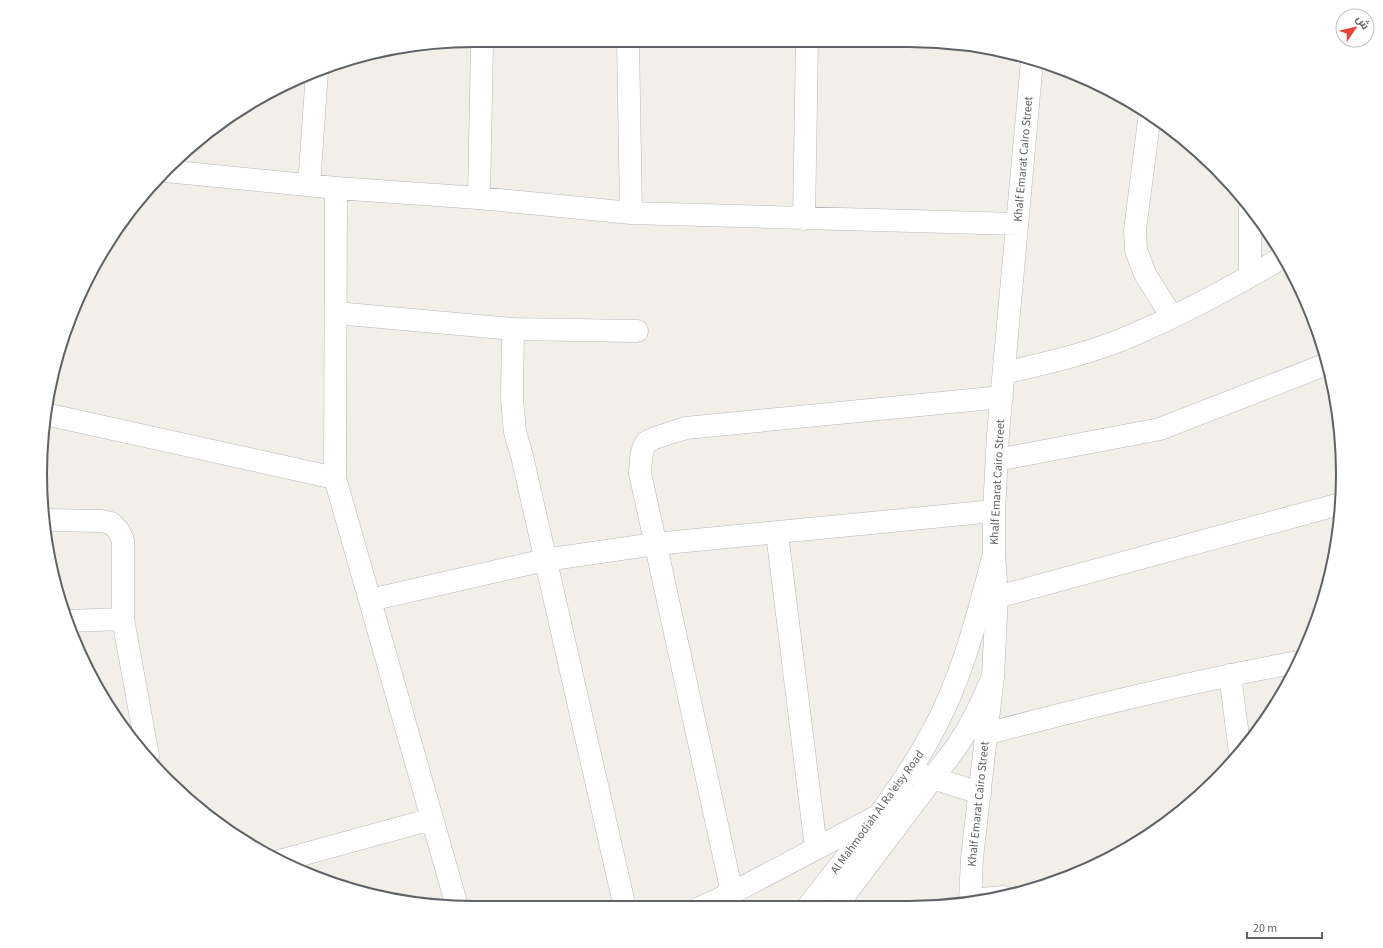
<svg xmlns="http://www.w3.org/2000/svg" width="1383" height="948" font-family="'Source Sans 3',Cairo,sans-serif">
<rect width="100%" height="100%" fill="#f1efe8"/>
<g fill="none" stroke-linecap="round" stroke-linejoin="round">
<g stroke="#b5b8bc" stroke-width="23">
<path id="street" d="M628,42L631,213
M1150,113L1135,230L1136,250L1145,274L1172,317
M166,171L336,188L479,198L631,213L1017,224
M309,185L317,72
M336,188L335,478L457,906
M479,198L482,43
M1250,209V276
M804,219L807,41
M336,313L513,329L637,331
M513,329L512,399L515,432L522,456L625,908
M1004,373C1043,364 1083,355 1121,340C1177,317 1231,288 1283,257
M45,414L335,478
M997,460L1160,429L1327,364
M46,520L101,521L111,523L118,530L123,540V619
M777,533L816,848
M997,597L1340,504
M370,600L545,560L655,544L994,511
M67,621L123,619L148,756
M1230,675L1240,752
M985,734C1089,707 1193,681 1298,662
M279,861L432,819
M732,893L640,473C641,464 640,450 647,442C653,437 678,431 686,428L1002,397
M970,900L1004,897
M970,902L972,858L993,676L997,597L994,554V511L998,434L1032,61
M700,908L732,893L878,816"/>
</g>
<g stroke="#b6babf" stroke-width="23">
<path id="secondary" d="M920,774L980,793
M807,908C851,851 899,795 933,731C963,676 978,614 994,554
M835,908L957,746C972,724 983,701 993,676"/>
</g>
<use href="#street" stroke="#fff" stroke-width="22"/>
<use href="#secondary" stroke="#fff" stroke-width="22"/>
</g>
<g text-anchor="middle" stroke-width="3" stroke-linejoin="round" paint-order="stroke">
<g font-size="12" fill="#5f6368" stroke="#fff">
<text transform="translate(1023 159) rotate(-85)" y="4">Khalf Emarat Cairo Street</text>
<text transform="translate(997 482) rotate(-87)" y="4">Khalf Emarat Cairo Street</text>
<text transform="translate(978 804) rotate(-84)" y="4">Khalf Emarat Cairo Street</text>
<text transform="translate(877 812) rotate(-54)" y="4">Al Mahmodiah Al Ra'eisy Road</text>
</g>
</g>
<path d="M0 0H1383V948H0ZM474 47H909A427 427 0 0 1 1336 474V474A427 427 0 0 1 909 901H474A427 427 0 0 1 47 474V474A427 427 0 0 1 474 47Z" fill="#fff" fill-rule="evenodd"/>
<path fill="none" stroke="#5f6368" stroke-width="2" d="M474 47H909A427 427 0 0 1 1336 474V474A427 427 0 0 1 909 901H474A427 427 0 0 1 47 474V474A427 427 0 0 1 474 47Z"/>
<g transform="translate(1355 28) rotate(55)"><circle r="19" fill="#ffffff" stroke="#bfc1c3"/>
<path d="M0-3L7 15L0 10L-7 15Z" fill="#ea4335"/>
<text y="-6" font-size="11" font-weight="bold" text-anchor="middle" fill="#5f6368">ش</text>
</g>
<path d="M1247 932v6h75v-6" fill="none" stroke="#5f6368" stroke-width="2"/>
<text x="1253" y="932" font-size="12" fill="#5f6368" stroke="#ffffff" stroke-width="3" paint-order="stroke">20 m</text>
</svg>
